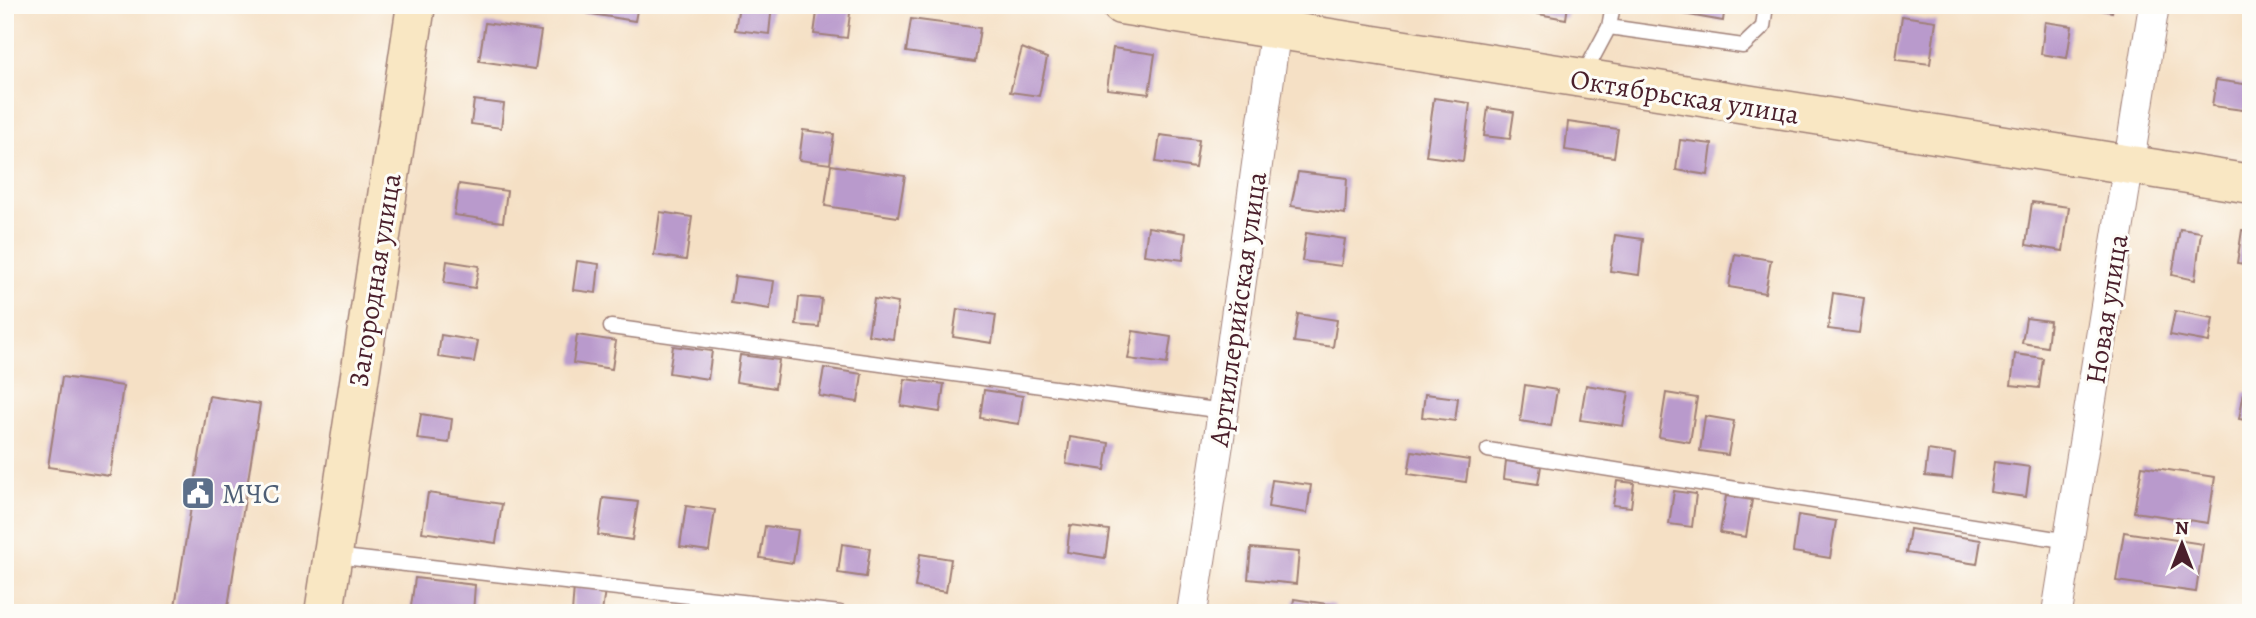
<svg xmlns="http://www.w3.org/2000/svg" width="2256" height="618" font-family="Alegreya,serif">
<rect width="100%" height="100%" fill="#fdfcf7"/>
<filter id="ink" filterUnits="userSpaceOnUse"><feTurbulence type="fractalNoise" baseFrequency=".0143" numOctaves="2"/><feDisplacementMap in="SourceGraphic" scale="14" xChannelSelector="R" yChannelSelector="G"/><feConvolveMatrix kernelMatrix="1 2 1 2 8 2 1 2 1" color-interpolation-filters="sRGB"/></filter>
<filter id="wash" filterUnits="userSpaceOnUse"><feTurbulence type="fractalNoise" baseFrequency=".00686" numOctaves="4" result="noise"/><feDisplacementMap in="SourceGraphic" scale="28" xChannelSelector="R" yChannelSelector="G"/><feGaussianBlur stdDeviation="1.57" result="paint"/><feColorMatrix in="noise" values="0 0 0 0 0 0 0 0 0 0 0 0 0 0 0 0 0 1.4 0 .05"/><feComposite in="paint" operator="in"/></filter>
<g filter="url(#wash)">
<rect width="100%" height="100%" fill="#f5e0c5"/>
<g id="blocks">
<path fill="#b99acc" d="M573,5H638L635,21L573,11Z
M739,5H772L769,34L735,30Z
M818,5H851L847,38L814,34Z
M1540,5H1568L1566,19L1538,14Z
M1633,5H1725L1723,21Z
M2079,5H2113L2112,12Z
M1902,16L1936,21L1930,64L1896,60Z
M911,19L980,28L975,62L906,52Z
M2045,22L2072,26L2067,58L2041,54Z
M485,23L541,31L535,69L479,61Z
M1022,48L1047,58L1039,96L1010,92Z
M1113,48L1155,54L1149,94L1107,89Z
M2216,80L2251,85V111L2212,106Z
M1434,98L1470,103L1463,161L1426,156Z
M474,100L504,104L501,128L471,124Z
M1488,108L1514,112L1510,139L1484,136Z
M1568,122L1618,129L1614,157L1565,150Z
M803,130L834,134L830,164L799,160Z
M1160,135L1199,140L1195,168L1156,162Z
M1680,140L1712,144L1708,175L1676,170Z
M831,165L905,176L898,217L825,206Z
M1298,172L1347,178L1345,214L1291,206Z
M459,184L507,191L503,222L454,215Z
M2032,202L2069,207L2063,251L2026,245Z
M660,212L692,217L686,260L654,255Z
M1148,227L1186,233L1183,260L1144,255Z
M2180,229L2201,232L2195,280L2172,275Z
M2242,230L2251,231V265L2237,263Z
M1306,233L1345,239L1341,266L1302,261Z
M1615,235L1643,239L1639,275L1610,271Z
M1735,254L1771,260L1765,293L1729,287Z
M447,261L479,266L475,288L444,283Z
M577,261L599,264L596,293L573,290Z
M735,276L774,281L770,309L731,303Z
M1833,293L1864,298L1859,333L1828,329Z
M799,297L822,299L819,327L796,325Z
M874,299L898,303L893,339L868,335Z
M957,309L996,315L992,343L953,337Z
M2175,311L2213,318L2209,342L2170,335Z
M1298,314L1337,320L1333,347L1294,342Z
M2026,318L2050,321L2047,347L2022,343Z
M1133,331L1171,337L1167,364L1128,359Z
M441,335L478,341L474,362L438,357Z
M577,335L616,341L612,369L573,363Z
M673,346L712,351L708,379L669,373Z
M2015,354L2043,358L2039,388L2011,385Z
M740,355L779,360L775,388L736,382Z
M824,368L862,374L858,402L819,396Z
M62,377L123,386L110,476L48,467Z
M905,379L944,384L940,412L901,406Z
M1525,385L1557,390L1551,426L1520,421Z
M1586,385L1629,392L1623,426L1580,420Z
M984,390L1023,396L1019,424L980,418Z
M2244,392L2251,393V421L2239,419Z
M1666,393L1697,398L1690,442L1659,437Z
M1425,394L1458,398L1455,421L1422,417Z
M209,396L260,404L227,613H174Z
M421,414L452,419L449,443L417,439Z
M1705,416L1734,421L1728,455L1700,451Z
M1070,437L1109,443L1105,470L1066,464Z
M1928,450L1955,454L1952,479L1925,476Z
M1412,451L1469,460L1466,482L1408,474Z
M1506,461L1541,466L1538,484L1504,479Z
M1994,462L2030,467L2026,497L1990,492Z
M2142,466L2215,477L2208,523L2134,512Z
M1272,480L1311,485L1307,513L1268,507Z
M1617,481L1634,483L1631,507L1613,505Z
M1674,491L1696,494L1692,527L1669,524Z
M428,493L502,504L496,543L422,532Z
M1726,496L1752,500L1746,537L1720,533Z
M603,498L638,502L632,540L598,535Z
M686,506L715,510L709,551L680,547Z
M1798,515L1836,521L1830,558L1793,552Z
M1070,525L1109,530L1105,558L1067,552Z
M765,526L798,530L793,563L760,558Z
M1910,529L1981,540L1977,564L1906,553Z
M2124,532L2203,544L2196,592L2116,581Z
M842,544L870,548L866,577L838,573Z
M1251,548L1299,552L1296,584L1248,579Z
M920,554L951,559L946,592L915,587Z
M415,578L475,585L473,613H410Z
M574,586L605,589L602,613H572Z
M1294,599L1334,605L1332,613H1292Z
M696,601L720,604L719,613H695Z
M988,605L1011,608V613H986Z"/>
</g>
</g>
<g filter="url(#ink)">
<use href="#blocks" fill-opacity="0" stroke="#a08078" stroke-width="2"/>
<g fill="none" stroke-linecap="round" stroke-linejoin="round">
<g stroke="#a08078" stroke-width="17">
<path id="service" d="M1609,27L1743,46L1763,27L1766,5
M1584,74L1609,27L1613,5
M611,327L1223,411
M1488,450L2069,541
M334,556L840,613"/>
</g>
<g stroke="#a08078" stroke-width="32">
<path id="minor" d="M1192,613L1223,411L1279,5
M2057,613L2154,5"/>
</g>
<g stroke="#a08078" stroke-width="41">
<path id="secondary" d="M1121,5L2251,184
M324,613L416,5"/>
</g>
<use href="#service" stroke="#fff" stroke-width="14"/>
<use href="#minor" stroke="#fff" stroke-width="30"/>
<use href="#secondary" stroke="#f9e7c3" stroke-width="38"/>
</g>
</g>
<defs>
<g id="civic-square" transform="scale(1.75)"><rect x="-9" y="-9" width="18" height="18" rx="4" fill="#5c6f8a" stroke="#fdfcf7"/><path d="M-.6-6.5H3V-4.5H.6V-3L4-1V1h2V6H-6V1h2V-1L-.6-3ZM-1.2 2.5V6h2.4V2.5Z" fill="#fff"/></g>
</defs>
<g fill-rule="evenodd">
<use href="#civic-square" x="198" y="493"/>
</g>
<g text-anchor="middle" stroke-width="6" stroke-linejoin="round" paint-order="stroke">
<g font-size="28" fill="#4a1f2b" stroke="#fdfcf7">
<text transform="translate(1685 96) rotate(9)" y="10">Октябрьская улица</text>
<text transform="translate(374 280) rotate(-81)" y="10">Загородная улица</text>
<text transform="translate(1237 309) rotate(-82)" y="10">Артиллерийская улица</text>
<text transform="translate(2106 309) rotate(-81)" y="10">Новая улица</text>
</g>
<g font-size="28" fill="#4e5e75" stroke="#fdfcf7" text-anchor="start">
<text x="222" y="503">МЧС</text>
</g>
</g>
<rect width="2256" height="618" fill="none" stroke="#fdfcf7" stroke-width="28"/>
<g transform="translate(2182 544)" stroke="#fdfcf7" stroke-width="5" paint-order="stroke">
<path d="M0-5L12 26L0 18L-12 26Z" fill="#4a1f2b"/>
<text y="-10" font-size="19" font-weight="bold" text-anchor="middle" fill="#4a1f2b">N</text>
</g>
</svg>
